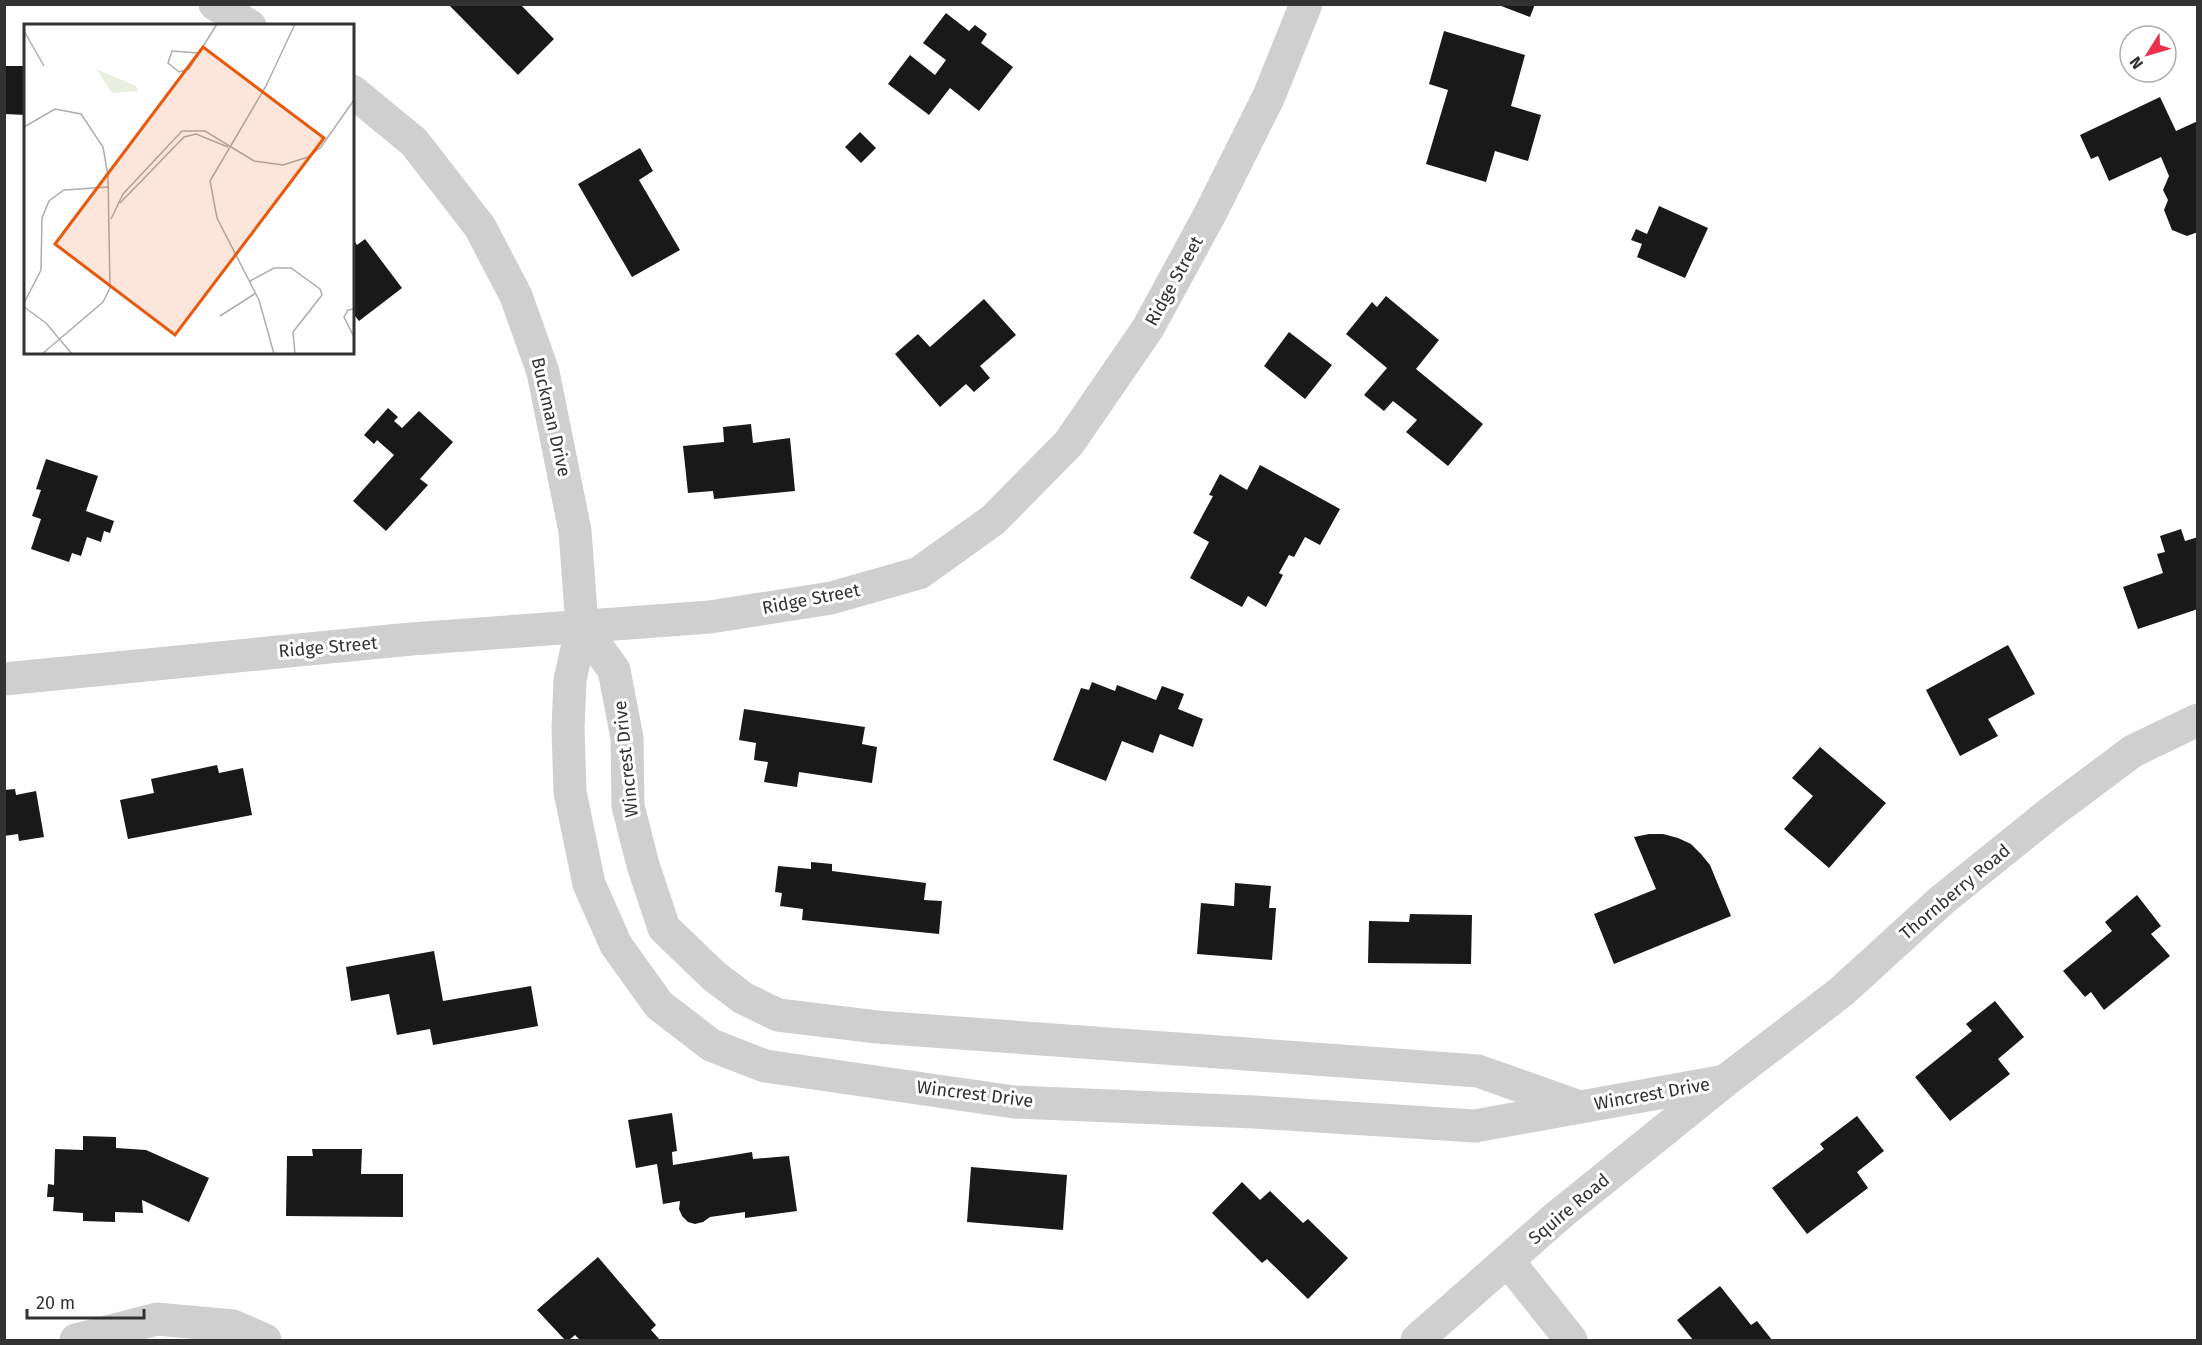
<svg xmlns="http://www.w3.org/2000/svg" width="2202" height="1345" font-family="'Fira Sans',sans-serif">
<rect width="100%" height="100%" fill="#fff"/>
<path fill="#191919" d="M448,4H520L554,39L518,75Z
M1496,4H1535L1530,17Z
M946,13L969,31L975,25L987,34L981,43L1013,67L979,111L950,88L929,115L888,84L910,55L935,75L946,60L923,43Z
M1444,31L1525,55L1511,106L1541,115L1528,161L1495,151L1486,182L1426,164L1448,90L1429,84Z
M5,66H26V115L4,114Z
M2160,97L2176,131L2198,121V232L2187,236L2172,230L2164,210L2168,200L2163,190L2169,176L2161,157L2109,181L2098,156L2091,159L2080,135Z
M860,132L876,148L861,163L845,147Z
M640,148L653,171L639,180L680,250L632,277L578,184Z
M1659,206L1708,228L1685,278L1637,257L1642,244L1631,240L1636,229L1647,234Z
M352,238L357,245L365,239L402,288L359,321L352,312Z
M1386,296L1439,340L1416,369L1483,424L1448,466L1406,432L1417,420L1393,401L1384,411L1364,395L1387,368L1346,334L1372,302L1377,307Z
M984,299L1016,335L980,366L990,378L974,392L966,384L940,407L895,354L918,334L930,347Z
M1289,332L1332,365L1305,399L1264,366Z
M388,408L398,417L394,421L402,428L419,411L453,442L420,479L428,485L386,531L353,501L394,455L377,440L374,444L364,435Z
M751,424L753,443L790,438L795,491L714,499L713,491L688,493L683,446L724,442L723,427Z
M46,459L98,476L86,511L114,521L110,533L104,531L101,542L87,537L81,556L72,553L69,562L31,549L41,519L32,516L41,490L36,489Z
M1260,465L1340,509L1320,545L1305,537L1294,557L1289,555L1279,573L1283,575L1266,607L1248,596L1242,607L1190,578L1209,542L1193,533L1213,496L1209,495L1220,474L1247,490Z
M2181,529L2185,541L2198,537V609L2138,629L2123,587L2163,573L2157,554L2165,552L2160,536Z
M2008,645L2035,694L1988,719L1998,736L1960,756L1926,690Z
M1092,682L1115,691L1117,685L1156,700L1162,686L1184,694L1178,709L1203,719L1193,747L1160,734L1153,753L1122,741L1106,781L1053,760L1081,688L1089,690Z
M744,709L865,727L862,744L877,747L872,783L799,772L797,787L764,782L768,762L754,760L756,743L739,740Z
M1820,747L1886,803L1829,868L1784,829L1813,796L1792,778Z
M217,765L219,773L243,768L252,815L128,839L120,800L154,793L151,779Z
M15,789L16,795L36,791L44,837L19,841L18,834L4,836V790Z
M1649,834H1663L1678,838L1691,844L1701,854L1710,865L1731,916L1614,964L1594,914L1656,889L1634,837Z
M811,862L832,864V871L926,883L924,900L942,901L939,934L802,920L803,909L780,906L782,893L775,892L778,866L811,869Z
M1235,883L1271,886L1269,908H1276L1272,960L1197,954L1201,903L1234,906Z
M2137,895L2161,926L2151,934L2170,956L2104,1010L2091,992L2085,997L2063,971L2112,931L2105,922Z
M1410,914L1472,915L1471,964L1368,963L1369,921L1409,922Z
M434,951L443,1001L531,986L538,1026L433,1045L430,1029L397,1035L389,994L351,1001L346,967Z
M1995,1001L2024,1037L1998,1059L2010,1074L1950,1121L1915,1077L1972,1031L1966,1024Z
M672,1113L677,1151L672,1152L673,1165L752,1152L753,1159L789,1156L797,1211L745,1218V1212L710,1217L703,1222L695,1224L688,1222L682,1216L679,1209L680,1201L663,1204L657,1164L636,1168L628,1120Z
M1857,1116L1884,1151L1857,1172L1868,1188L1807,1234L1772,1188L1824,1149L1820,1144Z
M83,1136L116,1137V1148L146,1150L209,1178L189,1222L142,1200L143,1213L115,1212V1222L83,1221V1213L53,1211L54,1197H47L48,1184L54,1185L55,1149L83,1150Z
M312,1149H362L361,1174H403V1217L286,1216L287,1156H313Z
M971,1167L1067,1175L1063,1230L967,1222Z
M1242,1182L1260,1200L1270,1191L1303,1223L1308,1219L1348,1258L1308,1299L1267,1259L1262,1263L1212,1213Z
M598,1257L656,1325L651,1330L660,1340H580L575,1335L569,1340H565L537,1310Z
M1720,1286L1751,1325L1757,1321L1772,1340H1693L1677,1320Z"/>
<g fill="none" stroke-linecap="round" stroke-linejoin="round">
<path stroke="#cfcfcf" stroke-width="33" d="M215,4L250,26
M352,91L414,142L480,227L516,296L543,372L575,531L582,626L570,680L568,728L570,792L589,884L616,945L659,1005L711,1045L765,1066L1014,1102L1254,1112L1475,1126L1725,1081
M582,626L614,670L627,738L628,806L643,865L664,928L714,976L743,998L778,1015L877,1027L1478,1071L1577,1106
M1508,1261L1571,1340
M76,1340L157,1319L233,1326L265,1340
M1417,1340L1559,1215L1725,1081L1841,992L1942,900L2050,813L2133,751L2198,720"/>
<path stroke="#cfcfcf" stroke-width="33" d="M4,679L411,639L710,617L831,598L919,573L993,520L1069,443L1148,328L1210,214L1269,96L1306,4"/>
</g>
<g text-anchor="middle" stroke-width="6" stroke-linejoin="round" paint-order="stroke">
<g font-size="18" fill="#323232" stroke="#fff">
<text transform="translate(1174 281) rotate(-61)" y="6">Ridge Street</text>
<text transform="translate(551 417) rotate(77)" y="6">Buckman Drive</text>
<text transform="translate(811 599) rotate(-11)" y="6">Ridge Street</text>
<text transform="translate(328 647) rotate(-5)" y="6">Ridge Street</text>
<text transform="translate(626 759) rotate(-96)" y="6">Wincrest Drive</text>
<text transform="translate(1955 892) rotate(-40)" y="6">Thornberry Road</text>
<text transform="translate(975 1094) rotate(7)" y="6">Wincrest Drive</text>
<text transform="translate(1652 1094) rotate(-10)" y="6">Wincrest Drive</text>
<text transform="translate(1569 1209) rotate(-40)" y="6">Squire Road</text>
</g>
</g>
<g transform="translate(24 24)">
<rect width="330" height="330" fill="#fff"/>
<path d="M72,45L112,62L114,67L88,69Z" fill="#e9efe0"/>
<path fill="none" stroke="#adadad" stroke-width="1.5" d="M0,7L20,42M175,29L148,27L144,39L155,48L165,45L193,0M0,103L31,85L57,90L79,123L84,152L86,264L79,278L18,330M96,179L160,113L172,110L204,123M87,195L99,170L158,107H181L230,137L259,141L284,133L297,123L330,76M226,257L250,244H267L296,265L298,271L269,308L271,330M0,279L17,246L18,194L25,177L40,166L85,163M0,283L22,299L48,330M330,285L324,286L320,293L330,313M196,292L232,269M250,330L235,276L193,194L186,157L242,62L271,0"/>
<path fill="#e8590c" fill-opacity="0.15" stroke="#e8590c" stroke-width="3" d="M179,23L300,114L151,311L31,220Z"/>
<rect width="330" height="330" fill="none" stroke="#323232" stroke-width="3"/>
</g>
<rect width="2202" height="1345" fill="none" stroke="#323232" stroke-width="12"/>
<g transform="translate(2148 54) rotate(233)"><circle r="28" fill="#ffffff" stroke="#adadad" stroke-width="1.5"/>
<path d="M0-4.5L10 22L0 15L-10 22Z" fill="#ee2e4a"/>
<text y="-9" font-size="16" font-weight="bold" text-anchor="middle" fill="#323232">N</text>
</g>
<path d="M27 1309v9h117v-9" fill="none" stroke="#323232" stroke-width="3"/>
<text x="36" y="1309" font-size="18" fill="#323232" stroke="#ffffff" stroke-width="4.5" paint-order="stroke">20 m</text>
</svg>
